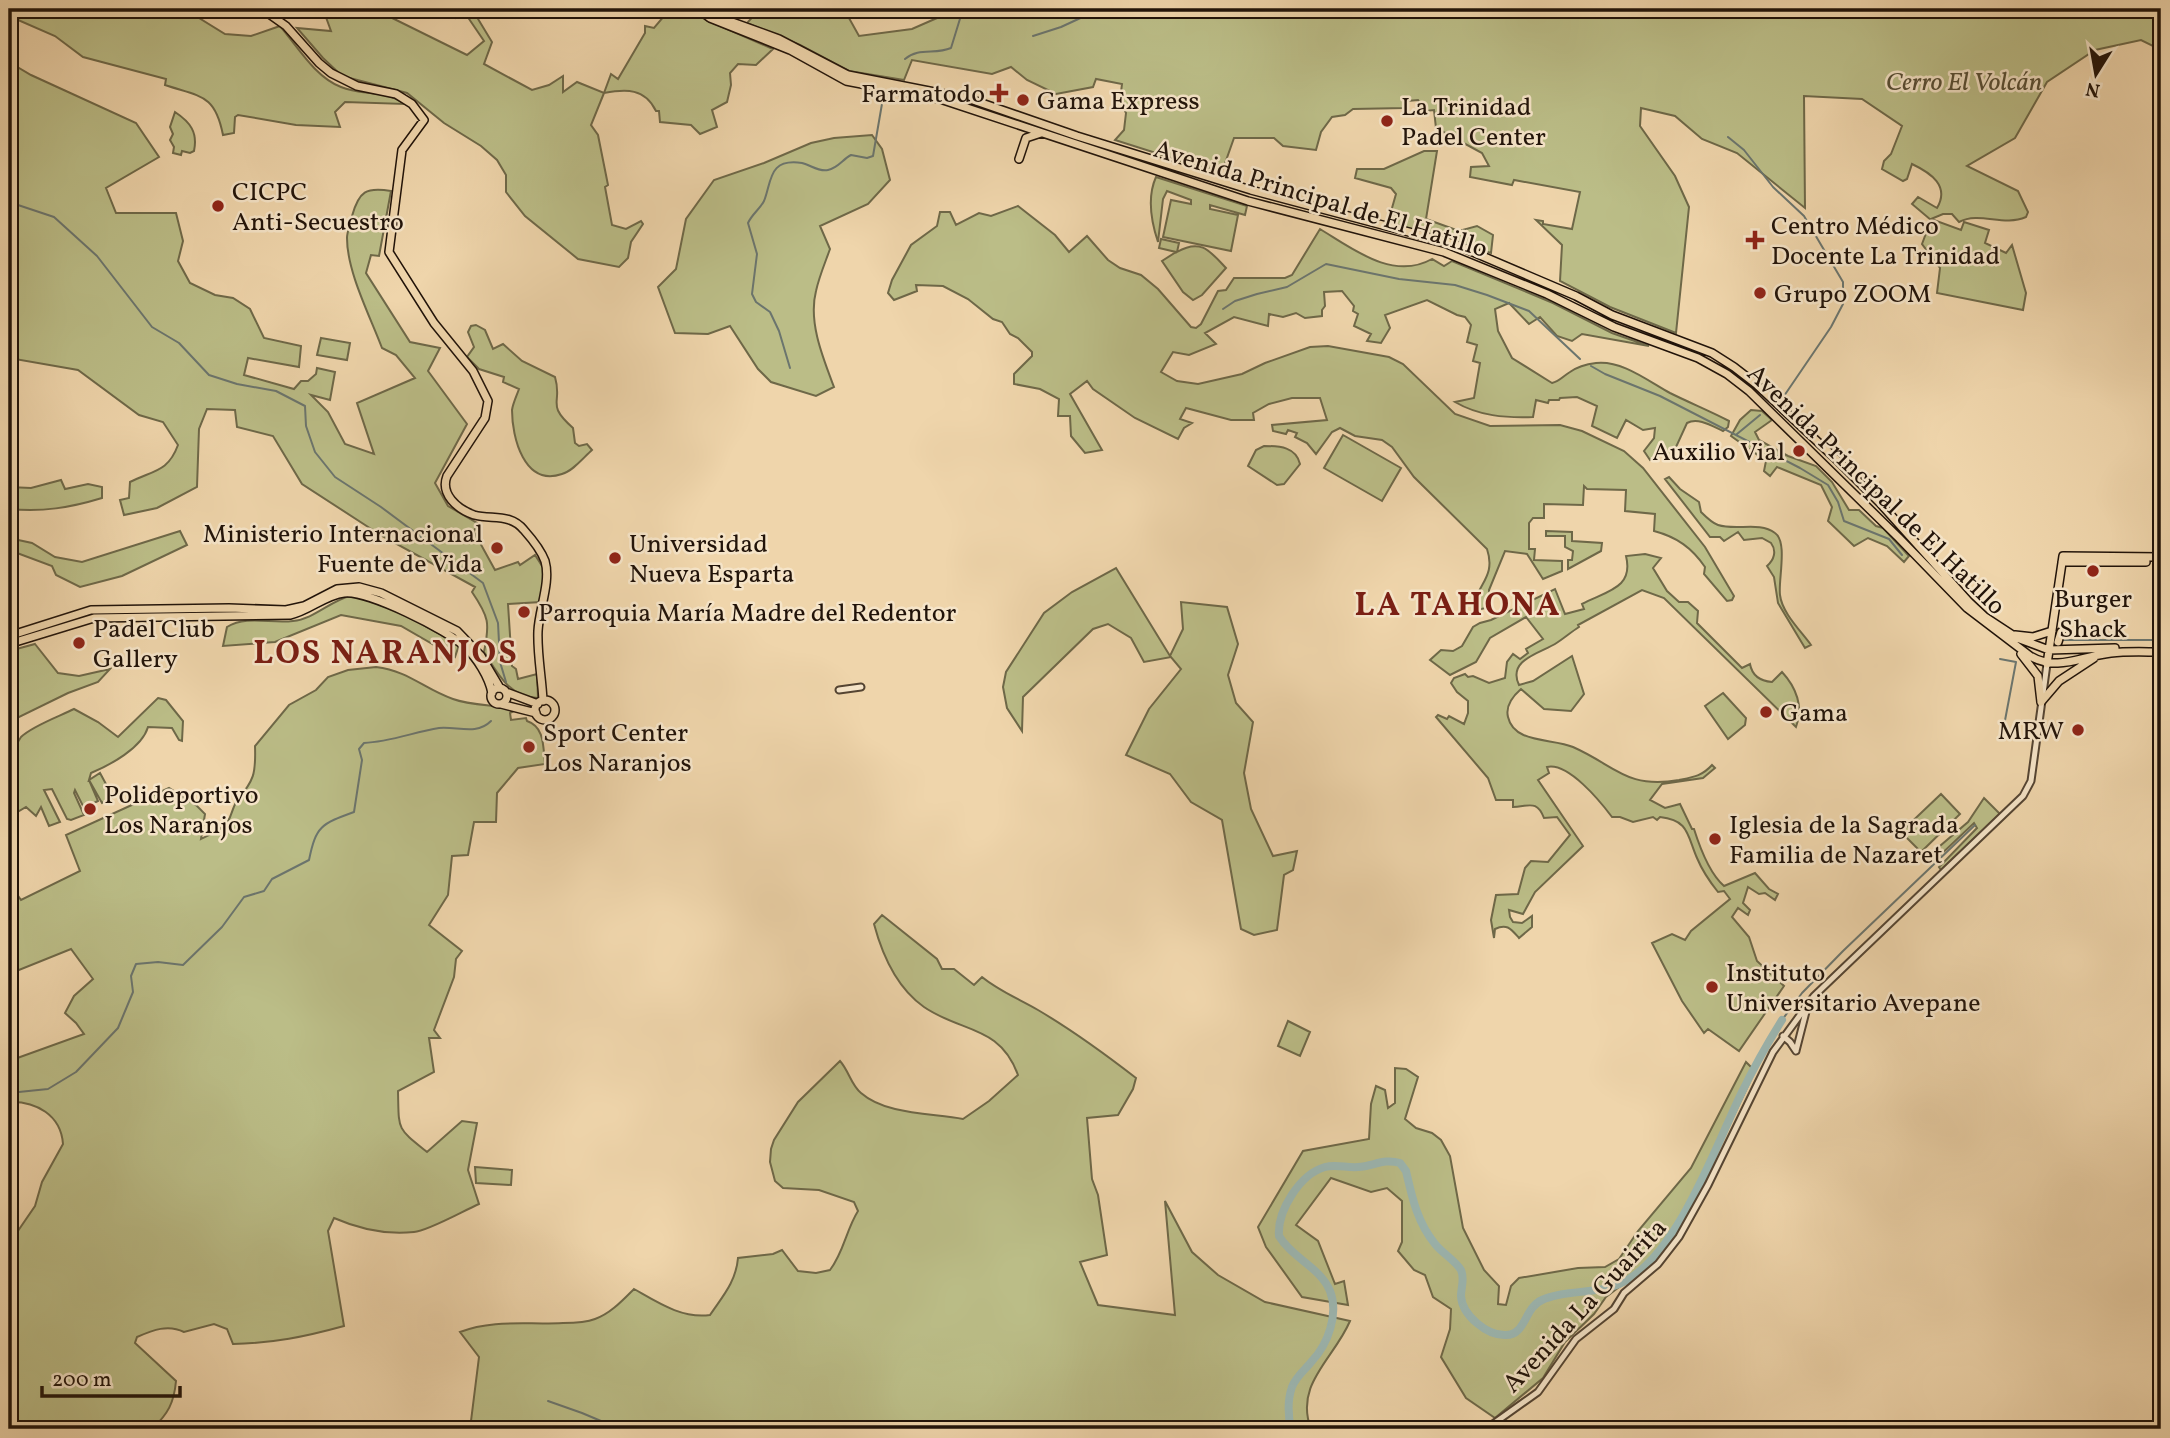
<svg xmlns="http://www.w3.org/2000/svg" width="2170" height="1438" font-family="Vollkorn,serif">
<rect width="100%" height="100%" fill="#efd5ab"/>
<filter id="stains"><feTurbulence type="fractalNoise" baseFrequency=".00286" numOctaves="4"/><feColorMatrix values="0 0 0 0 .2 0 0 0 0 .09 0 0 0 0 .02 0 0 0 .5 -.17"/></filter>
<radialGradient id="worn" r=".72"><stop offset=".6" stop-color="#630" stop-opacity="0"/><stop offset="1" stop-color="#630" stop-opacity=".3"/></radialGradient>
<path fill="#bbbd87" stroke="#6e6848" stroke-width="2" d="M9,9L186,10L225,34L251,36L280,26C298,47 315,77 341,87C362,96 385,89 404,104L345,102L335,112L340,127L296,125L238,115L235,117L234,133L223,135C215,94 201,97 165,85L166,79L83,57L55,36L9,16Z
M323,9H387L382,13L467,55L484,41L465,13L456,18L450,9H472L492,42L484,64L532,90L549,85L563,76V92L577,82L604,93L611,74L618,79L645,33V26L654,28L670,9H694L706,20L773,49L756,65L738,64L730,73L731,85L727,102L712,110L717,127L700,134L691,125L660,122L659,111H656C645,88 626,89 604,93L591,125L598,135L608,185L605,187L612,225L626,229L641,221L643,224L631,242L628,258L619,267L578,259L525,216L506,192V175L497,160L481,146L444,123L407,93L342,76L323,58L297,28L331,31Z
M780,9H820L849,18L859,36L912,29L937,18V9H2161V50L2141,40L2095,50L2047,82L2015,138L1967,166L2018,191L2028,212L2026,217C2003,227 1980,211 1959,222L1952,214H1943L1931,219L1961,230L1964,222L1989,230L1985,243L2006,253L2012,245L2026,293L2023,310L1937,293L1940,268L1922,244L1931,220L1912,204L1918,197L1937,208C1950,186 1931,173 1912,164L1907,179L1903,181L1882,169L1884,161L1891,154L1902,126L1862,99L1804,96L1805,208L1737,153L1702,139L1675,116L1641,108L1640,126L1675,176L1689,207L1676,333L1610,307L1560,281L1562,245L1536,220L1543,221V224L1572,229L1580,192L1514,180L1512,185L1470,177L1471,167L1489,166L1482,153L1436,128L1434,110L1425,111L1418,100L1407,101L1405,108L1353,109L1345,115L1332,117L1321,132L1316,150L1283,146L1274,138H1234L1223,169L1203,168L1115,140L1124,130L1126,113L1120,100L1122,84L1096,79L1093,87L1056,94L1027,80L1011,67L992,74L912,60L904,80L849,71L800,45L747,23L758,11L776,15Z
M9,62L31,75L136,123L159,157L106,188L116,213H176L183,241L178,261L190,283L215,295L233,298L250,309L264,338L301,346L299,367L248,358L244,375L294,389L301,381H308L316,374L317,368L335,372L330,400L311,395L328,412L345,444L374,454L357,403L415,378L396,355L382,348C370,316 347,272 347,238C347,231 351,223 352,216C359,191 366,187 391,191L379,256L371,255L366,273L410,342L440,348L428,371L467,424L435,483L448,506L477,523L474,532L495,570L518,562L520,565L535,555L544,569L541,602L508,604L512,666L516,669L518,679L537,674L538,698C509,697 498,674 484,652C490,623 489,617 472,592L475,587L382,536L302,484L273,436L237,427L235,410L207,409L199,429L197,487L157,508L124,515L120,500L129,498L130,482C154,470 168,472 178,445L163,422L139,415L78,370L9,358Z
M175,112C190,122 198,132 194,151L190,153L182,151L181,155L173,153L174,147L170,140L173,134L170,127Z
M872,135L882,149L890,180L868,204L820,226L830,249C825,263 819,277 816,291C808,322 823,358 834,387L816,396L771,382L758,369L730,326L708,334L675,333L658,287L676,269L686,219L714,180L764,163L811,143L834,138Z
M1424,151H1437L1426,219L1459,231L1477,226L1493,235L1491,253L1388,222L1396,194L1391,188L1355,178L1357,169H1384Z
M1156,177L1247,206L1245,215L1210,205V209L1238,215L1231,251L1163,237L1171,200L1191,204V200L1167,191L1163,199L1158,242C1151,221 1147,197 1156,177Z
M1018,206L1055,235L1069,252L1087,236L1108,260L1120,268L1141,275L1158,289L1191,327L1196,328L1201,324L1218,291L1226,290L1234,278H1285L1292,275L1320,229C1353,249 1393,281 1432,259L1444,266L1452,261L1553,303L1612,333L1649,346L1582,334L1572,341L1557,336L1540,317L1529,324L1509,303L1495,309L1498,331L1512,358L1552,383C1560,381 1563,376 1570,372C1577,367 1588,364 1596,363C1622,360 1648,381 1670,393C1690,403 1710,411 1729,421L1728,427L1723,431C1712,426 1698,417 1687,423L1671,458L1663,452L1650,460L1644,451L1654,438L1655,428L1643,430L1626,420L1617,438L1592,426L1597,406L1577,397L1560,398L1559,400H1549L1548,403L1536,400L1533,417C1505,418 1479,416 1455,402L1474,398L1480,363L1473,361L1477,345L1467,342L1471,325L1465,317L1457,315L1427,300L1385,315L1390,328L1381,343L1367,341L1371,334L1354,326L1358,314L1353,311L1354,306L1342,291L1324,292L1325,306L1322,310V316L1305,318L1296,313L1283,317L1269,314L1268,326L1234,317L1205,333L1216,344L1189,355L1173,352L1161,372L1177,381L1198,384L1242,374L1265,363L1310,347L1328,346L1389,357L1403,364L1455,414L1490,426L1560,425L1582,431L1624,451L1643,468L1705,547L1734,596L1732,600L1727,601L1704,574L1705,567C1692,548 1677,537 1654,531L1655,514L1625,511L1626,490L1587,489L1584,486L1583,505L1544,504V518H1533L1529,523V549H1535L1534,560L1562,561V571L1543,579L1527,554L1505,551L1489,590V607L1474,611C1474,585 1497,579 1487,549L1414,477L1392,447L1382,440L1355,436L1340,428L1332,432L1316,454L1307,443L1295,437L1297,433L1288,430L1286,434L1273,431L1272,425L1327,420L1320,398H1292L1269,404L1253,413L1254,420H1231L1186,408L1180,419L1192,423L1184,428L1178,439L1135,418L1093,389L1087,381L1070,394L1102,450L1085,453L1071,436L1070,416H1058L1059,399L1040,389L1014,384V374L1032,356V352L1018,338L1010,334L1002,322L993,319L968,299L943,286L916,285L917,291L894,300L888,293L892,280L911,245L937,226L940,212H950L956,225L979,213L991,216Z
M1161,239L1179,243L1177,252C1201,238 1210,251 1226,268L1202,295L1193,300L1183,292L1162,261L1176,252L1159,248Z
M476,325L485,330L493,349L503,344L522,361L555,377C563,404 545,403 573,428L575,443L579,446L587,444L592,450C583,458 573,471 562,474C524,487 512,437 512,410C513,403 517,395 519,389L503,382L504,377L479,369L467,357L474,347L468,332L471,326Z
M321,338L350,343L347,360L317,355Z
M1751,410L1762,411L1772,420L1755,432L1759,440L1788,456L1816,466L1832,482L1849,510H1859L1876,526L1883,528L1909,556L1904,562L1887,546L1868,538L1854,546L1828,521L1832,507L1821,485L1777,467L1770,476L1764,471L1766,461L1731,436L1740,420Z
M1343,435L1401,468L1382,501L1324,468Z
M1264,446C1280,446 1296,447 1300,464L1284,484L1277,485L1248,466L1256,450Z
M1669,477L1680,489L1699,502L1701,512C1706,517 1712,523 1718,525C1737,531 1759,521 1775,533C1788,542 1778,580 1780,595C1782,613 1801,631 1811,645L1805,648L1778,603L1774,577L1767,566C1774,560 1777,551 1771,543L1762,538L1744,540L1738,532L1724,541L1720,537H1710L1665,479Z
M61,480L65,489L88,484L102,487V498C69,508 43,512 9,509V487L31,488Z
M180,531L187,545L122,576L80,587L56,575L52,566L9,550V538L32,543L55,557L82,562Z
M1546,531L1572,532V541L1602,543L1601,551L1568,569V560H1572L1573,551L1565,547V536H1546Z
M1645,554L1661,558L1653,568L1667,591L1679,602H1688L1698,611L1697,623L1742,668L1750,664C1752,675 1760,681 1772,682L1782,672C1796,687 1804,707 1796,727L1664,598L1642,590L1578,625L1579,627C1571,632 1563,639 1555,644C1540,653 1507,660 1519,685L1533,681L1572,656L1584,694L1571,711L1544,709L1521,689C1513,696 1505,705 1508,717C1514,744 1553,738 1573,747C1616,766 1626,789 1679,780C1694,777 1702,776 1712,765L1715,768L1703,778L1662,784L1650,800L1665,808L1680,804L1692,829H1694C1700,848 1709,873 1724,886L1755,873L1769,889L1778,894L1775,900L1765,893L1759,894L1748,887L1743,903L1750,910L1748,915L1738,908L1732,917L1749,937L1757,961L1784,986L1739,1051L1708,1029L1704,1033L1682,1001L1652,943L1672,934L1685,940L1691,931L1730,899L1724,891L1718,892C1710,882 1702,870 1697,858C1687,835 1689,820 1660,817L1657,820L1653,817L1633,822L1620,817H1612C1600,801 1568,762 1547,767L1549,773L1538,780L1583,846L1535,892L1523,914L1509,910L1510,917L1513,922L1522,923L1532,916V927L1519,938C1511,929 1507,923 1495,929L1494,938L1491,920L1496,895L1518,894L1525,868L1531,861L1548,862L1570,835L1557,817L1544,818C1537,800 1530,806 1513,807V800H1496L1488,778L1436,717L1438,715L1447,719L1449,716L1464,724L1468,713V701L1457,692L1451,683L1454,678L1465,674L1468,677L1473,676L1489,683L1505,678L1507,662L1513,654L1520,659L1528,653L1526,649L1543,639L1526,617L1490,638L1476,662L1450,675L1430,660L1441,650L1453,651L1462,646L1473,627L1480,623L1491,620L1555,589L1565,614L1584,609L1582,604C1607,591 1634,588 1626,556Z
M1116,568L1170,656L1183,629L1181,602L1227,607L1238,644L1228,675L1236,703L1253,722L1244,773L1251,809L1273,856L1297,851L1293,870L1284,875L1277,930L1254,935L1241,929L1222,820L1191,802L1170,774L1126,755L1149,709L1181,669L1171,657L1144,662L1131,638L1108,624L1093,629L1023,697L1022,731L1007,708L1003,687L1006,672L1044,613L1072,592Z
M350,596C388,603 425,626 459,645L455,657L401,626L341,615L275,642L223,646L227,627C247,615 271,624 293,621C314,619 330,601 350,596Z
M35,644L58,673L79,676L110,669L98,682L68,693L9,722V651Z
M376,667C409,671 424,689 453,699C469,705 491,705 508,708L512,712L510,713L511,720L526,718L527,721C545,727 543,747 545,764L518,768L497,793L496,822H474L468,855L452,856L448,895L429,925L462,951L456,959L454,977L434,1030L440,1038H429L434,1072L398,1091C399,1131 396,1127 427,1152L462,1121L477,1123L468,1170L479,1204C463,1211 428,1231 414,1232C386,1235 359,1229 334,1218L328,1231L344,1326C304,1337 274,1343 233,1344L227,1329L214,1324L184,1332C168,1324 153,1330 137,1337L135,1343L176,1381C174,1403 168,1414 152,1429H9V1244L35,1206L42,1182L63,1144C61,1115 36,1101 9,1102V1061L84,1034L76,1023L65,1013L74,996L93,979L71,949L9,974V883L21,900L80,871L66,835L169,788L197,806L205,814L201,839C210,834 222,830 228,821C232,815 232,808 237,801C254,780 256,774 255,746L289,705L316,690L328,677L348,670Z
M1723,693L1746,718L1745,725L1728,739L1705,706Z
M158,698L166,700L183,721L182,741L179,740L172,728L148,727C142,748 110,765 91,773L89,780L100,773L113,797L102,803L89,780L98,801L84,808L75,790L74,793L84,815L71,820L67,819L52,789L44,790L60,822L49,826L41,807L36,816L26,807L9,817C9,799 10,751 21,737C32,726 60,716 74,709L98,722L118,737Z
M1941,794L1960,814L1921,852L1901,832Z
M1984,798L2000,814L1941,870L1939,867L1977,828L1974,823L1933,862L1927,857L1968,822Z
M882,915L937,959L942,969H954L974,985L982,977C999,991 1019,999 1038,1010C1072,1030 1105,1054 1136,1078L1133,1089L1118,1115L1087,1118L1092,1179L1098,1195L1107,1255L1080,1262L1098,1305L1175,1315L1165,1201L1192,1252L1218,1275L1265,1302L1350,1321C1334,1359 1294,1384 1311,1429H470L479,1357L460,1332C493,1319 528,1325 563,1323C573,1323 585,1323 595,1319C610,1314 623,1300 634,1289C657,1302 682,1319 710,1315C722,1297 736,1282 738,1258L773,1254L782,1250L798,1271L816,1273L830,1270C844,1252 846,1230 858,1211L854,1202L819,1190L783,1188L775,1181L770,1162L771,1149L774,1140L798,1102L840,1061C849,1071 851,1085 861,1093C886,1115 932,1113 963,1119L989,1101L1018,1075C1000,1025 962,1033 924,1007C897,988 882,954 874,924Z
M1288,1021L1310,1032L1300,1056L1278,1046Z
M1746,1062L1755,1071L1696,1195L1681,1222L1656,1259L1606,1297L1594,1314L1565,1342L1543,1378L1495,1418L1466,1398L1441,1357L1450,1329L1451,1309L1433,1297L1425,1275L1414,1270L1398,1251L1402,1242V1201L1387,1188L1371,1192L1331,1178L1296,1225L1318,1241L1335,1284L1344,1281L1348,1305L1302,1297L1266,1247L1258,1227L1303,1151L1369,1139L1371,1104L1376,1086L1385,1090L1388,1108L1395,1103V1068L1406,1069L1418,1077L1405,1119L1416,1128L1432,1133L1441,1140L1450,1156L1463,1228L1484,1270L1499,1286L1498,1304L1506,1305L1511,1286L1519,1278L1578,1268L1605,1267L1619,1259L1638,1231L1691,1168Z
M475,1167L512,1170L511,1185L476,1183Z"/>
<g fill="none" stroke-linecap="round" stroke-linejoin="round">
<path stroke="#6b756e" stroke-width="2" d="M1033,36L1061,27L1100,9
M905,59C919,47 935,55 951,48L963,9
M1728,137L1744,150L1773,187L1804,216L1843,282V304L1831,327L1784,396
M9,202L54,217L97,256L152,327L179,343L209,375L237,384L276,391L305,406L306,426L315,452L335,477L381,507L483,583L498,623L500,662L506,682
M1223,309L1235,301L1257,294L1287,287L1326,264L1399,279L1455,285L1487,295L1529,311L1580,359
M1591,366L1605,374L1660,396L1800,468L1828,485L1838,502L1844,521L1889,539L1902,555
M790,368L779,331L770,312L756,302L752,294L757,254L748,223C752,214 760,209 764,201C772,181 768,158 802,163C811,165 818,172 828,170C838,168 843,159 851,155L867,158L873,156L883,98
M1737,434L1760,415
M2063,640H2161
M2000,659L2016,662L2003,731
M1782,1020L1802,993L1843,951L1975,825
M9,1093L48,1089L76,1072L118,1028L133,992L131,976L136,964L158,962L183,965L222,927L244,897L264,891L272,879L309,860C316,826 321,824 354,812L362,760L359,749L364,743C390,742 414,732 439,728C457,726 476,736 491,721
M548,1401L582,1413L620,1429"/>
<path stroke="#9cb7b2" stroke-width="8" d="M1291,1429C1288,1415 1287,1401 1292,1387C1296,1376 1306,1369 1312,1361C1328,1344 1339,1314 1330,1291C1320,1267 1292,1258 1279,1236C1277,1211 1300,1174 1325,1167C1336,1164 1347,1168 1358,1167C1374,1166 1384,1158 1400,1163L1406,1171C1412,1197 1417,1222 1435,1244C1442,1253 1455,1260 1461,1270C1465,1279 1461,1287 1461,1296C1462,1315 1487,1336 1506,1335C1526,1335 1524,1308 1542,1300C1569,1288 1603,1296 1629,1279C1680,1247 1715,1148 1741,1094C1753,1069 1767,1044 1782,1020"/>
<g stroke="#544432" stroke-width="9">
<path id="minor" d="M839,690L861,687
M1783,1036L1790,1042L1796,1051
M1796,1051L1808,1004
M1486,1429L1538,1392L1576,1339L1614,1309L1624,1293L1658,1264L1679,1237L1708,1185L1773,1052L1814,996L2023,796L2031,781L2047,664"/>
</g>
<g stroke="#211309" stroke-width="10">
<path id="major" d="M262,9L286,26L319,63L331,73L357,86L396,94L412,104L424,120L402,150L389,252L434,323L473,371L488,401L485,418L447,476C440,494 457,509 474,515C492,520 510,513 524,530C532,539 541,550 545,561C551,582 539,609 538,631C537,654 542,678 543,701
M698,9L710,18L790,50L846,81L940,99L1248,201L1444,252L1547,294L1614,327L1698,358L1727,374L1749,391L1899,538L1967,608L2030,656C2057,672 2082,656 2111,653C2127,651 2145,652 2161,652
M706,9L721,18L779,39L848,75L970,99L1077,136L1251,190L1454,244L1576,296L1612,315L1712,353L1734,367L1756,384L1836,459L1880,503L1969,602L1985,617L2017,638L2049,650L2115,648
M1019,159L1026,138L1041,133
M2062,562H2146
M2015,635L2033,637L2052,631
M9,636L91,610L229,608L286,610L304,606L337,589L359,587L381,593L457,631L481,656L500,688
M2058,642L2061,632
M9,644L94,618L290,615C309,611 325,595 344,593C367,590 448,630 465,647C477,658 489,677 492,693
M2021,654L2038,676L2041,702
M2047,664L2063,556L2161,557
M491 696a8 8 0 1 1 16 0a8 8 0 1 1-16 0Z
M506,692L538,704
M535 710a10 10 0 1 1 20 0a10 10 0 1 1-20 0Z
M2041,702L2059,681L2094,658
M501,704L536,713"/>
</g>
<use href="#minor" stroke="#f5e4c8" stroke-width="5"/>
<use href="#major" stroke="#efd5ab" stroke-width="7"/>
</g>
<g fill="#8f2418" stroke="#f5e4c8" stroke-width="2.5">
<path d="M995.5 82.5h7v7h7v7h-7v7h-7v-7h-7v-7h7z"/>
<circle cx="1023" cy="100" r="7"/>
<circle cx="1387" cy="121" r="7"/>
<circle cx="218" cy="206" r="7"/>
<path d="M1751.5 229.5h7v7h7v7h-7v7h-7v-7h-7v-7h7z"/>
<circle cx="1760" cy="293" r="7"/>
<circle cx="1799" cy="451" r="7"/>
<circle cx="497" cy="548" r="7"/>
<circle cx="615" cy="558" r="7"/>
<circle cx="2093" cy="571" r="7"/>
<circle cx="524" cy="612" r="7"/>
<circle cx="79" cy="643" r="7"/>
<circle cx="1766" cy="712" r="7"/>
<circle cx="2078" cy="730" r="7"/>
<circle cx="529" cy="747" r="7"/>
<circle cx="90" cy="809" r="7"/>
<circle cx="1715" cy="839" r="7"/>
<circle cx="1712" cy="987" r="7"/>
</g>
<g text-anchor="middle" stroke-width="5" stroke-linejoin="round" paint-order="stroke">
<g font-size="26" font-style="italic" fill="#574e35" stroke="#f5e4c8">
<text x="1964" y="90">Cerro El Volcán</text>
</g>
<g font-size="26" fill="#211309" stroke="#f5e4c8" text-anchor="start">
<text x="985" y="102" text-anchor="end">Farmatodo</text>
<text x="1037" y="109">Gama Express</text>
<text x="1401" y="115">La Trinidad<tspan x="1401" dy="30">Padel Center</tspan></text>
<text x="232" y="200">CICPC<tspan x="232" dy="30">Anti-Secuestro</tspan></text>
<text x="1771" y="234">Centro Médico<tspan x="1771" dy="30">Docente La Trinidad</tspan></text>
<text x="1774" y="302">Grupo ZOOM</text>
<text x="1785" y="460" text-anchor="end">Auxilio Vial</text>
<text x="483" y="542" text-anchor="end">Ministerio Internacional<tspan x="483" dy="30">Fuente de Vida</tspan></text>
<text x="629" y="552">Universidad<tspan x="629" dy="30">Nueva Esparta</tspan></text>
<text x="2093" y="607" text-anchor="middle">Burger<tspan x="2093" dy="30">Shack</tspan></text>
<text x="538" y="621">Parroquia María Madre del Redentor</text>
<text x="93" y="637">Padel Club<tspan x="93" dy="30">Gallery</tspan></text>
<text x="1780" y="721">Gama</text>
<text x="2064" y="739" text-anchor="end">MRW</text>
<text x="543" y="741">Sport Center<tspan x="543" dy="30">Los Naranjos</tspan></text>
<text x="104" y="803">Polideportivo<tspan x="104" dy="30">Los Naranjos</tspan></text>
<text x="1729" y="833">Iglesia de la Sagrada<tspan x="1729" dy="30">Familia de Nazaret</tspan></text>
<text x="1726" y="981">Instituto<tspan x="1726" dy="30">Universitario Avepane</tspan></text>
</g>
<g font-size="26" fill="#211309" stroke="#f5e4c8">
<text transform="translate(1321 198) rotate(17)" y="9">Avenida Principal de El Hatillo</text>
<text transform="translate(1877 489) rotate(44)" y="9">Avenida Principal de El Hatillo</text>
<text transform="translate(1584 1305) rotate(-47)" y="9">Avenida La Guairita</text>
</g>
<g font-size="33" font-weight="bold" letter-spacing="2" fill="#7a1f14" stroke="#f5e4c8">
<text x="1458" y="615">LA TAHONA</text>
<text x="386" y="663">LOS NARANJOS</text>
</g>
</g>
<rect width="2170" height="1438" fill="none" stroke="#efd5ab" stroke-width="35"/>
<rect x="10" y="10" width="2149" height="1417" fill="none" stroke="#211309" stroke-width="3.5"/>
<rect x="18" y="18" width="2135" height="1403" fill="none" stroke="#211309" stroke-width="2"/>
<g transform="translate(2096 74) rotate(191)" stroke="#f5e4c8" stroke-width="5" paint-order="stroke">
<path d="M0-5L12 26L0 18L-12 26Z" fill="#211309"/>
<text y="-10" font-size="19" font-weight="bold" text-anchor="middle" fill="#211309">N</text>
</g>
<path d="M42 1386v10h138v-10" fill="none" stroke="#211309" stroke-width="3.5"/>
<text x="52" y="1386" font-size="21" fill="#211309" stroke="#f5e4c8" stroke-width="5" paint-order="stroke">200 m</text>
<rect width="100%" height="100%" filter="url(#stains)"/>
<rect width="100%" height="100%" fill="url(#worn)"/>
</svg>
